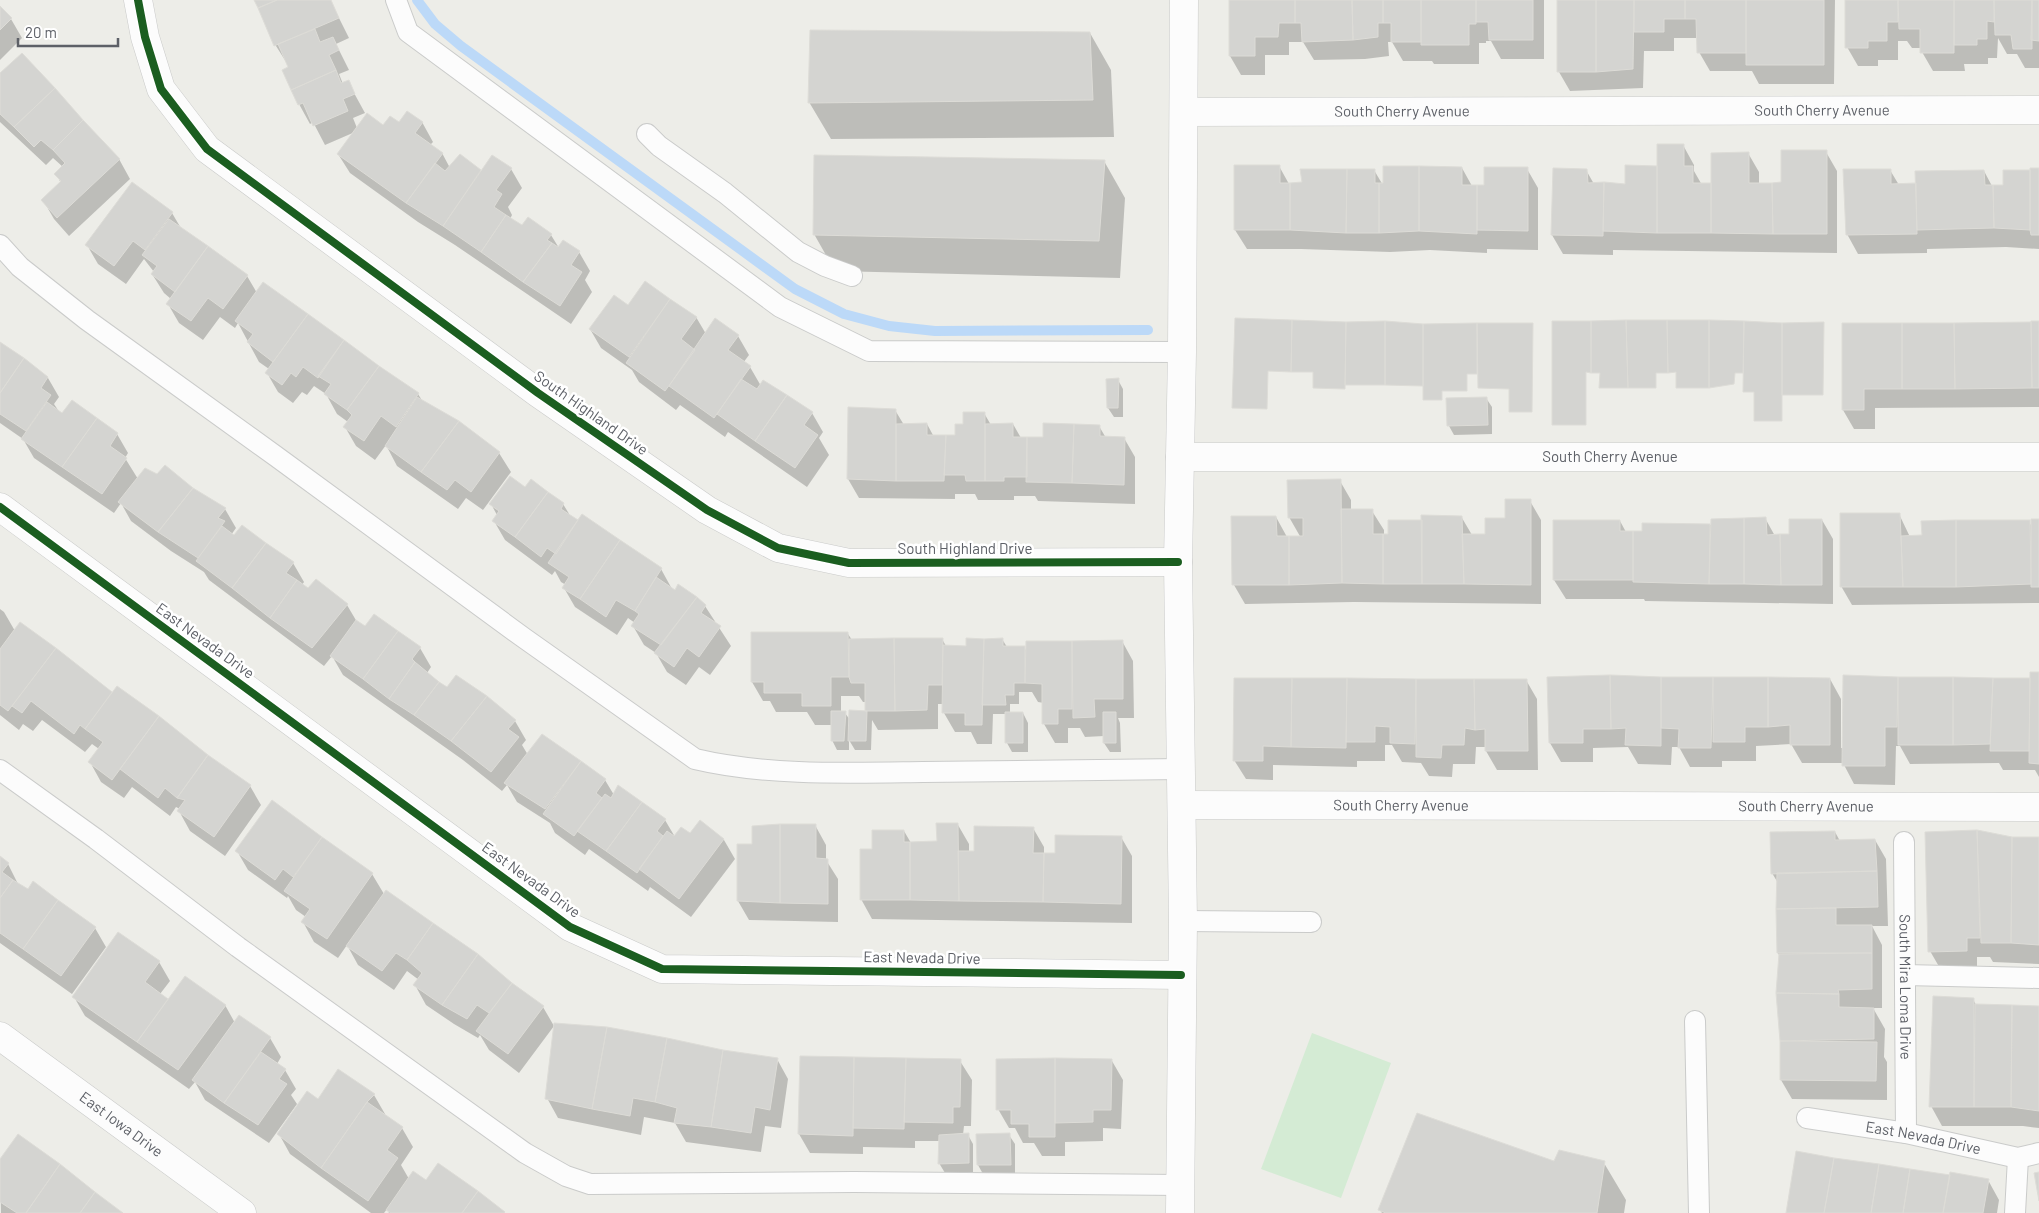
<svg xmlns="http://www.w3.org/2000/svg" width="2039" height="1213" font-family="Barlow,sans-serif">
<rect width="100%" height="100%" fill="#edede8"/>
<path fill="#d4ebd4" d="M1312,1033L1391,1063L1341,1198L1261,1169Z"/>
<path fill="#0003" fill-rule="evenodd" d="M256,0H330L349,38L336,44L349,70L339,74L343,84L348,82L365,113L353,118L357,128L422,122L433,142L430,145L442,153L450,168L460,156L481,172L511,169L522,188L508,207L512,215L510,219L522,227L551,235L559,248L579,252L590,271L585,280L592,292L571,324L455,245L418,222L350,173L338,154L355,132L325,145L313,122L310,124L299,104L290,68L276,46Z
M1231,0H1544V59H1501L1491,41H1486V43H1479V64H1434L1432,61H1403L1392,42H1388L1389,56L1365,59L1314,60L1303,42H1289V55H1265V75H1241L1230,56Z
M1558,0H1835L1834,84H1759L1752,71H1710L1699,52L1698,38H1674V51H1644L1643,88L1570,91L1559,72Z
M1847,0H2039V68H2025L2017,54H2007L1998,38L1997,58H1988V64H1964L1965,71H1933L1922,52V48H1912L1907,41H1898V60H1878V66H1858L1847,47Z
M0,8L11,19L22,38L0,60Z
M1090,33L1111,70L1114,137L831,139L809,102Z
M0,74L119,159L130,179L69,236L54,219L43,200L61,183L56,174L63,167L53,158L46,165L0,122Z
M1683,145L1694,165V171L1702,185H1712L1748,153L1759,172V185L1783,183L1826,152L1837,171V253L1613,250V255L1563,254L1552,235L1554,169L1586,170L1594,184L1626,185L1659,168Z
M1104,161L1125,198L1120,278L835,271L814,234Z
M1235,166H1279L1289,184L1304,183L1374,170L1384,187L1462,168L1472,186H1485L1527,169L1538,188V250L1487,249V253L1430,250L1390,252L1301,249H1247L1235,230Z
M1890,170L1899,185L1917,184L1984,171L1992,186H2004L2039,170V249L2006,247L1927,249V253L1858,254L1847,234Z
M132,184L172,213L182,230L247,276L257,293L263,284L418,394L423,402L499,453L511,472L483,510L466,498L458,509L397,466L386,445L375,460L356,446L345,427L348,422L337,414L326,394L314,386L307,395L302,392L293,403L278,392L267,373L269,369L259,362L238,323L235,328L220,317L203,340L179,323L168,304L171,299L164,293L152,274L154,272L144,259L126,284L98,264L87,245Z
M645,283L696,317L706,334L738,336L749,355L743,363L750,367L761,386L812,413L823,432L819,438L829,455L807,487L728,432L725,437L680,405L676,410L639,382L632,370L601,348L590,329L628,307Z
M2039,323V407L1875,408V429H1854L1843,410V324Z
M0,343L48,378L59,397L54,404L60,413L117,434L128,453L125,458L138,479L192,489L225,509L236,528L231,535L293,563L304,582L302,585L308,590L347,605L357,622L365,628L420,648L431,667L427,673L447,688L515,721L526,740L522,745L528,755L542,736L605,780L614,795L665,820L675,837L690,835L700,822L724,840L735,859L691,917L650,887L648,891L589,849L585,855L555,833L550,823L517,802L507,785L502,791L463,760L343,675L332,656L324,666L209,580L204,572L171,551L131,521L121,503L114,513L34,458L23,439L0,423Z
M1118,380L1123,389V417H1114L1108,408Z
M1486,398L1492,407V434L1454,435L1449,426Z
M849,408L895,410L904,425L927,424L934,437H956L964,426L984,413L991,425L1013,424L1021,438H1044L1099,426L1106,438H1124L1135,457V504L1038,501L1035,496H1014V500H978L975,494H955V499L859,498L848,479Z
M1340,481L1351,500V511H1372L1384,530V535H1389L1423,522L1462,518L1472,535H1486L1530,501L1541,520V604L1354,602L1245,604L1234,585L1233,518L1276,517L1287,537L1301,538L1289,517Z
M526,488L563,504L571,517L661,569L672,589L705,606L731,646L710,675L699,667L686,685L667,672L656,653L644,645L633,626L635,623L628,618L617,635L575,607L564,588L566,585L561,582L555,571L552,575L505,540L494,521L497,515L491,504Z
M1899,514L1910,537L2029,522L2032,527L2039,520V603L1852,605L1841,586Z
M1765,518L1775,536L1791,535L1822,520L1833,539V604L1645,601L1644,599H1566L1554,580L1620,521L1626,532H1644V524L1711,525Z
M0,609L4,612L15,631L21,624L113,693L250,786L261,805L225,856L190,831L179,811L180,809L176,807L170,816L132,787L124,798L101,782L90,762L99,749L92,744L85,752L42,720L33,731L23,724L19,730L0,715Z
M848,634L852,640L942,639L946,646L967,647L1002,639L1007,647H1024L1027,652V642L1122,641L1133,661L1134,718H1118L1120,723L1121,752H1110L1104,743V736L1085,737L1080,728H1068V743H1055L1044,724V703L1038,702L1032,692H1019V704H1010V713H1023L1028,723V752H1012L1007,743V714H993L992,744H977L971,732H955L944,713V704H938V729L878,730L872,720L871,750H855L849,740V750H837L832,740V725H815L807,712H776L770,701H763L752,682ZM841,696H859L863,702H866L867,712L850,720L845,713L841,712Z
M2039,674V777L2035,770H2003L1999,763L1910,764L1900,746H1896L1895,785L1854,784L1843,763H1802L1791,744L1756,746V761H1722V767H1690L1679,747H1672L1671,765L1638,764L1628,747L1593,748V762H1561L1550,743L1549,678L1830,679L1841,699V748H1843L1844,677L2032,679Z
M1235,679L1526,680L1537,699L1538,770H1497L1486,751V747H1476L1475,764H1453L1452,777L1429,776L1421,763L1402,762L1392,745H1385V761H1357V767L1273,765V780L1246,779L1234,760Z
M272,802L372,874L384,894L543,1007L554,1026L519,1073L489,1050L480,1035L478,1038L454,1024L426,1005L415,985L419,980L407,971L394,990L358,965L347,945L338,958L314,942L303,922L306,917L296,910L288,896L287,898L248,870L237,851Z
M815,825L826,845V860L838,879V922L749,920L738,901L753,846Z
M958,825L969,844V852H975L1033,828L1044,847V855H1056L1121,837L1132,856V923L872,919L861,899L873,851L904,831L911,843L938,842Z
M1977,831L2012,839L2039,838V964L1993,962L1990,957H1977V969L1941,970L1930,951Z
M1835,832L1840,841L1875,840L1886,859L1888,926H1872L1882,945V1008H1873L1885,1029L1884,1057L1887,1062V1100L1792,1099L1781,1080V1041L1778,993L1780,957L1778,953V883L1772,873Z
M0,858L8,864L18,884L95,928L106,947L72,994L0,943Z
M159,962L170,981L160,994L169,1000L225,1005L235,1023L270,1038L281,1057L277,1064L285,1070L296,1089L291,1095L297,1104L269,1143L205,1100L195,1082L189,1089L85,1016L74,997Z
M1973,999L1976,1005L2039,1007V1128L2023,1126H1942L1931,1106Z
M722,1052L777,1059L788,1079L781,1128L765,1126L761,1152L686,1142L675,1123L644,1117L641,1135L558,1118L547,1098Z
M801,1057L960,1061L972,1080L971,1126H964L963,1135H968L973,1144V1172L945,1173L939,1163L940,1141H915V1148L863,1147V1154L810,1153L799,1134Z
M1112,1061L1123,1080L1121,1129L1103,1128V1141L1065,1142V1156H1042L1034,1143H1023L1015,1128H1009L998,1109Z
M374,1095L385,1114L384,1116L402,1128L413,1147L401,1165L409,1179L426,1181L439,1164L504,1213H389L387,1209L384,1213H371L290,1154L279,1134L318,1100Z
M1009,1135L1015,1144V1174H983L978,1165Z
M0,1162L122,1213H1Z
M1604,1163L1626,1200L1624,1213H1382L1380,1210Z
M1951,1176L1988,1180L1999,1200L1997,1213H1787Z"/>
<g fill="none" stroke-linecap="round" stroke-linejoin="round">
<path stroke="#bcd9f8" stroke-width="10" d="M417,0L435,24L461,46L795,289L844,314L889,326L935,331L1148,330"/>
</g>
<path fill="#d4d4d1" stroke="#dddcd7" d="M254,0H277L258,8Z
M277,0H331L339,18L274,46L258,8Z
M1229,0H1295V23H1279L1278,37H1255V56H1229Z
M1295,0H1352L1353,40L1302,42L1301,23H1295Z
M1352,0H1383V23H1378V37L1353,40Z
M1383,0H1421V42H1391V23H1383Z
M1421,0H1476V24H1469V45H1421Z
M1476,0H1533V40H1489L1488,22H1476Z
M1557,0H1596V72H1557Z
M1596,0H1634L1633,69L1596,72Z
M1634,0H1685V19H1664V32H1634Z
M1685,0H1746V53H1697L1696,19H1685Z
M1746,0H1824V65H1746Z
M1845,0H1898V22H1887V41H1868V48H1845Z
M1898,0H1954V53H1920V29H1899Z
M1954,0H1994V22L1987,21V39H1977V45H1954Z
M1994,0H2032V49H2013L2011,35H1995Z
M2032,0H2039V41L2031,40Z
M0,6L12,18L0,30Z
M315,29L320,42L333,37L339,50L329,55L336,70L291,90L282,70L288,67L278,44Z
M810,30L1090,32L1093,100L808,103Z
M22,53L55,88L14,127L0,114V73Z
M336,70L341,83L349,80L355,94L343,99L348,111L313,126L303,103L298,105L291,90Z
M55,88L83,120L53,150L41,140L34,147L14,127Z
M407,111L423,122L415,133L443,153L406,203L337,154L367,113L383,125L390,116L399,122Z
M83,120L120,159L57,218L41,200L61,181L54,174L65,163L53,150Z
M1657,144H1684V166H1693V183H1711V233H1657Z
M1781,150H1827V234H1773L1772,183L1781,182Z
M1749,152V183H1772L1773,234L1711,233V153Z
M460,154L481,170L443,226L406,203L435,163L445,171Z
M492,155L512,168L496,190L502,194L494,207L506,215L481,252L443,226Z
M814,155L1105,160L1099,241L813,235Z
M1234,165H1280V183H1290V230H1234Z
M1625,165L1657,166V233L1603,231L1604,182L1625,184Z
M1383,166H1419V231L1379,233V183H1383Z
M1419,166L1462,167V185H1477V234L1419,231Z
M1484,167H1528V231L1477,230V185H1484Z
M1553,168L1587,169L1588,183L1604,182L1603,236L1551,235Z
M2030,168H2039V235H2031L2030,230Z
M1300,169H1347L1346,233L1290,230V183L1302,182Z
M1347,169H1375V183H1379V233H1346Z
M1843,169H1891V184L1916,183L1917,234L1846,235Z
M1984,170L1985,185H1993L1994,228L1917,230L1915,171Z
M2003,170H2030V230L1994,228L1993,185H2003Z
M132,182L173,212L145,250L133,241L114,266L85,245Z
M506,215L522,225L528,217L552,234L547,240L552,243L523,282L481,252Z
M169,219L208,246L175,292L151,274L157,266L142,255Z
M563,240L580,251L571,265L582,272L560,306L523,282L552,243L558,247Z
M208,246L248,275L223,309L208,298L191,321L166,304Z
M645,281L670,299L629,357L589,329L614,295L628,305Z
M263,282L308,314L273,362L247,342L253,334L235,321Z
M670,299L697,317L681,339L695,350L665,391L626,363Z
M308,314L344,340L318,378L303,367L296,377L291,373L282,385L265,373Z
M715,318L739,335L728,350L751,366L714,418L669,386Z
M1235,318L1292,320L1291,372L1268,371L1267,409L1232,408Z
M1292,320L1346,322L1345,389L1313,388V372H1291Z
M1626,320H1667L1668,373H1656V388H1628Z
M1626,320L1628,388H1599L1600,373H1591V321Z
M1667,320H1709V388H1676V372L1668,373Z
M1709,320L1744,321L1743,373H1735L1734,384L1709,388Z
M1385,321L1423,324V386L1385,385Z
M1385,321V385H1345L1346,322Z
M1552,321H1591V373L1586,372V425H1552Z
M1744,321L1782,323V421H1754V392H1743Z
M2031,321H2039V388H2032Z
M1824,322L1823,395H1782V323Z
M2031,322L2032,388L1955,389L1954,323Z
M1477,323H1533L1532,412H1509V389L1478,388Z
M1477,323V374H1467V391H1442V400H1423V324Z
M1842,323H1902V389H1864V410H1842Z
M1902,323H1954L1955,389H1902Z
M344,340L379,366L347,410L324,394L331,384L318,376Z
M0,342L24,358L0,393Z
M24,358L48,377L41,388L51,395L26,431L0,414V393Z
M379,366L419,393L396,427L381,416L364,441L343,427L352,415L347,410Z
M1119,378L1118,408H1107L1106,379Z
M741,379L757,389L763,380L787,395L755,441L717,414Z
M787,395L813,412L804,425L818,435L795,468L755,441Z
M417,397L459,421L421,472L385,446Z
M1487,397L1488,425L1447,426L1446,398Z
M72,400L97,418L62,467L21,439L47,402L62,413Z
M848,407L896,409V481L847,479Z
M963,412H985V481H966L965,475H944L946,435H955V424H963Z
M97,418L118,433L110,446L127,458L102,494L62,467Z
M459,421L500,452L471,492L455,480L447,490L421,472Z
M927,423V435H946L944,481H896V424Z
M1013,423V437H1027V477H1004V481H985V424Z
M1043,423L1074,424L1072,483L1026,482L1027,437H1043Z
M1074,424L1100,425V436L1125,437L1124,485L1072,483Z
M165,465L193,488L158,532L118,502L145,468L157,474Z
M510,476L525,487L531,479L548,492L515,537L492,521L499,511L489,504Z
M1341,479L1342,583L1289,585V536H1303V518H1288L1287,480Z
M193,488L226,508L218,518L225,521L198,558L158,532Z
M548,492L564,503L561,509L578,520L556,554L547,548L541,557L515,537Z
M1505,499H1531V585L1464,584L1462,534H1485V518H1505Z
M1341,509H1373V534H1383V584L1342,583Z
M1840,513H1900L1903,587H1840Z
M582,514L620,540L580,599L562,588L569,577L548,563Z
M1421,515L1462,516L1464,584H1422Z
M1231,516H1276L1277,536H1289V585H1232Z
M1766,517L1767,535L1780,534L1781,585L1744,584V518Z
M1744,518V584H1709L1711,519Z
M1789,519H1822V585H1781L1780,534H1789Z
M2031,519H2039V587H2031Z
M1388,520H1422V584H1383V534H1388Z
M1553,520H1620V531H1633V580H1553Z
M1956,520H2030L2031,584L1956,587Z
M1956,520V587H1903L1901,536L1922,535L1921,521Z
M1642,523L1710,524L1709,584L1633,582V531H1642Z
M242,525L266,543L232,588L196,561L222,526L234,535Z
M620,540L662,568L635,611L616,600L606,617L580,599Z
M266,543L294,562L286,573L297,580L270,618L232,588Z
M656,577L675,590L678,584L697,597L661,645L631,626L639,614L635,611Z
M316,579L348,604L312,648L270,618L297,580L308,588Z
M697,597L706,605L701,613L721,626L699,657L687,648L674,667L654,653Z
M374,614L398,631L363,679L330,656L356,620L365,626Z
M20,622L56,648L8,711L0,705V649Z
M398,631L421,647L412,659L415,662L389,699L363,679Z
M751,632H848L849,677H831V706H802V693H764V682H751Z
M894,638H943L942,685H928L927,710L895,711Z
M894,638L895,711H865V683H851L849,677V639Z
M966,638L984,639L982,725H965V713H942L943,645L966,646Z
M1003,638V646H1025V683H1014V695H1005L1006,705H982L984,639Z
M1123,640V699H1094L1095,717L1073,718L1072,641Z
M1026,641H1072V709H1058V724H1042V684L1025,683Z
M56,648L112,692L85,729L80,725L74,734L31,701L22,713L12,706Z
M415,662L439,682L414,715L389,699Z
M2030,672H2039V764L2029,763Z
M456,675L487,696L451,741L414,715L439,682L447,687Z
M1610,675L1661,677V746L1625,745L1626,728L1611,729Z
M1610,675L1611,729H1583V743H1549L1547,677Z
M1843,675L1898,677L1897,727H1885V766H1842Z
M1661,677H1713L1711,748H1678L1679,729L1661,728Z
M1713,677H1768V727H1745V742H1713Z
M1768,677L1830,678V745H1790V725L1768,727Z
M1898,677H1953V745H1898Z
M1953,677L1993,678L1990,744L1953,745Z
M1234,678H1292L1291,747L1263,746V761H1233Z
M1292,678H1347L1346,748L1291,747Z
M1347,678L1416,679L1415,744L1390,743V727L1375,726V742H1346Z
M1993,678H2030L2029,751H1990Z
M1416,679H1474L1475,730L1465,728L1464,745H1442L1441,758L1416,757Z
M1474,679H1527L1528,751H1485V729L1475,730Z
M117,686L159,716L112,780L88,762L103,742L85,729Z
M487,696L516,720L508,729L519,737L491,772L451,741Z
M849,710L867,711L866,741H848Z
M831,711H846L844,741H831Z
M1005,712H1023V743H1005Z
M1103,712H1116V743H1103Z
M159,716L208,755L177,798L165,788L158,798L120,769Z
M542,734L581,761L545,809L504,783Z
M208,755L251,785L214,837L177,811L185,800L177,798Z
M581,761L606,779L596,793L602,798L574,836L543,814Z
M618,785L642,802L606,851L577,831L605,794L611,798Z
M272,800L322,837L293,877L283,869L275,880L235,851Z
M642,802L666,819L657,831L663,836L637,873L606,851Z
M700,820L724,839L679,899L639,869L667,831L674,836L681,827L690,833Z
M936,823H958L959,901L910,900V842L937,841Z
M780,824H816V858L828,859V904L780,903Z
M780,824V903L737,901V844H752V826Z
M974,826L1034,827L1033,853H1044L1043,902L959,901L958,851H974Z
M872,830H904V842H910V900H860V849H872Z
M1977,830L2012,837L2011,943H1981Z
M1977,830L1980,938H1967V951L1928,952L1925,832Z
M1835,831V840L1875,839L1877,871L1771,874L1770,832Z
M1055,835L1122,836L1121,904L1043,902L1044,853H1055Z
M322,837L373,873L327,939L301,922L310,909L284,891Z
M2012,837H2039V945L2011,943Z
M0,856L9,863L2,872L13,880L0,898Z
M1877,871L1878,907L1776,909L1777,873Z
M13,880L28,889L33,881L58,900L23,949L0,933V898Z
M386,890L433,923L407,960L396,953L382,971L346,946Z
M58,900L96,927L61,976L23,949Z
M1836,908V925H1872V953H1777L1776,909Z
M433,923L478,954L442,1005L413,985L422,973L407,960Z
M118,932L160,961L145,982L168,999L137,1042L72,997Z
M1872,953V989L1838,990L1839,994L1776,993L1779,954Z
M478,954L512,983L489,1013L477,1005L467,1019L442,1005Z
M185,976L226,1005L178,1070L137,1042Z
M512,983L544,1006L508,1054L476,1031Z
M1776,993L1839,994V1007L1874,1008V1039L1780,1041Z
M1933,996L1974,998V1107H1929Z
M1975,1004L2012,1005L2011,1107H1974Z
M2012,1005L2039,1006V1111L2011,1107Z
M239,1015L271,1037L224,1103L192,1080Z
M554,1023L607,1027L592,1109L545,1099Z
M607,1027L667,1038L655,1102L633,1098L630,1116L592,1109Z
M667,1038L723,1050L711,1127L674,1123L677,1108L655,1102Z
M1780,1041L1877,1042L1876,1081L1780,1080Z
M723,1050L778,1058L770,1110L755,1107L751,1133L711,1127Z
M261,1052L286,1069L279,1079L287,1084L258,1125L224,1103Z
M800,1056L854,1057L853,1136L798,1134Z
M854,1057L906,1058L904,1129L853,1128Z
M906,1058L961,1059L960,1107H953V1123L904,1122Z
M1055,1058L1112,1059L1111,1110H1093V1122L1055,1123Z
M1055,1058V1137H1029V1124H1011V1110H996V1059Z
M338,1069L375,1094L367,1102L321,1168L277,1134L307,1091L318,1099Z
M367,1102L403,1127L387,1150L398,1158L368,1201L321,1168Z
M1417,1113L1554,1161L1559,1150L1605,1161L1597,1213H1386L1378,1210Z
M969,1133V1163L938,1164L939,1135Z
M1010,1133L1011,1165H977L976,1134Z
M18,1134L60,1164L26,1213H17L0,1202V1159Z
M1796,1151L1834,1158L1824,1213H1786Z
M1834,1158L1879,1164L1871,1213H1824Z
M438,1163L478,1191L462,1213H391L386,1210L413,1171L426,1180Z
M60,1164L95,1192L80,1213H26Z
M1879,1164L1910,1169L1903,1213H1871Z
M1910,1169L1950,1175L1943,1213H1903Z
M1950,1172L1989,1179L1983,1213H1943Z
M2039,1172V1201L2034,1173Z
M478,1191L505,1212L504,1213H462Z
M95,1192L123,1213H80Z"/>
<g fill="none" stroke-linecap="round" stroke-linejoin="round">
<g stroke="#cacbca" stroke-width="22">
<g id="service">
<path d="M396,0L408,32L780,307L869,351L1182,352"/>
<path d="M647,134L659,146L725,193L798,252L825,266L852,276"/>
<path d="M0,245L20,267L87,320L277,457L524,638L695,759C766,776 850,773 923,772C1009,771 1095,770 1181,769"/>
<path d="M0,770L96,839L238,947L525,1153L566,1176L590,1184L854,1182L1180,1185"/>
<path id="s1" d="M1904,842L1906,1133"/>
<path d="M1183,921L1311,922"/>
<path d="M1905,975L2039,978"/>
<path d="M1695,1021L1699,1213"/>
<path id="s2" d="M1807,1118L1906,1133L2018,1158L2039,1153"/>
<path d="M2015,1213L2018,1158"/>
</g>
</g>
<g stroke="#cacbca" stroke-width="29">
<g id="minor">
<path d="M138,0L145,37L161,89L207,149L538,393L707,510L778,548L849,563L1178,562"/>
<path id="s3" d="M1184,112L2039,110"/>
<path id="s4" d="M1180,457H2039"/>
<path d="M0,507L570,927L662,969L1181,975"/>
<path id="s5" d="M1182,805L2039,807"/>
<path id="s6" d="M0,1036L242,1213"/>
<path d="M1180,1213L1183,921L1178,562L1182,352L1184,0"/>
</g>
</g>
<use href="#service" stroke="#fcfcfc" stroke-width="20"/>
<use href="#minor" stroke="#fcfcfc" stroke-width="28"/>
<g stroke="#fff" stroke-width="11">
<path id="cycleway" d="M138,0L145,37L161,89L207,149L538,393L707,510L778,548L849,563L1178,562
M0,507L570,927L662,969L1181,975"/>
</g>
<use href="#cycleway" stroke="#1b5e20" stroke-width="8"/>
</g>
<g text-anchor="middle" stroke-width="5" stroke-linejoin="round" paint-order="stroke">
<g font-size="15" fill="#5d6067" stroke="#fff">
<text dy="5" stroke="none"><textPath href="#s3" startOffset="638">South Cherry Avenue</textPath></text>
<text dy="5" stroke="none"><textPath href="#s3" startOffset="218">South Cherry Avenue</textPath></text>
<text transform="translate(591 413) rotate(35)" y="5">South Highland Drive</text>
<text dy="5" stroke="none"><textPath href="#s4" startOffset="430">South Cherry Avenue</textPath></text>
<text x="965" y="554">South Highland Drive</text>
<text transform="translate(205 641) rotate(36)" y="5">East Nevada Drive</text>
<text dy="5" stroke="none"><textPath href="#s5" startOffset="219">South Cherry Avenue</textPath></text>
<text dy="5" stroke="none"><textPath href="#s5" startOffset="624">South Cherry Avenue</textPath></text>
<text transform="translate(531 880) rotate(36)" y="5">East Nevada Drive</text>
<text transform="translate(922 958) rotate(1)" y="5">East Nevada Drive</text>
<text dy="5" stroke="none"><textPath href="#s1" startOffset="145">South Mira Loma Drive</textPath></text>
<text dy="5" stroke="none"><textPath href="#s6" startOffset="150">East Iowa Drive</textPath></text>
<text dy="5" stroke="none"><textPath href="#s2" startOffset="118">East Nevada Drive</textPath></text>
</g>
</g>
<path d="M18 38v8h100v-8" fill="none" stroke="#5d6067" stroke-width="2.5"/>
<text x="25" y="38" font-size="15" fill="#5d6067" stroke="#ffffff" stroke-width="4" paint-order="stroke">20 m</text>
</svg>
